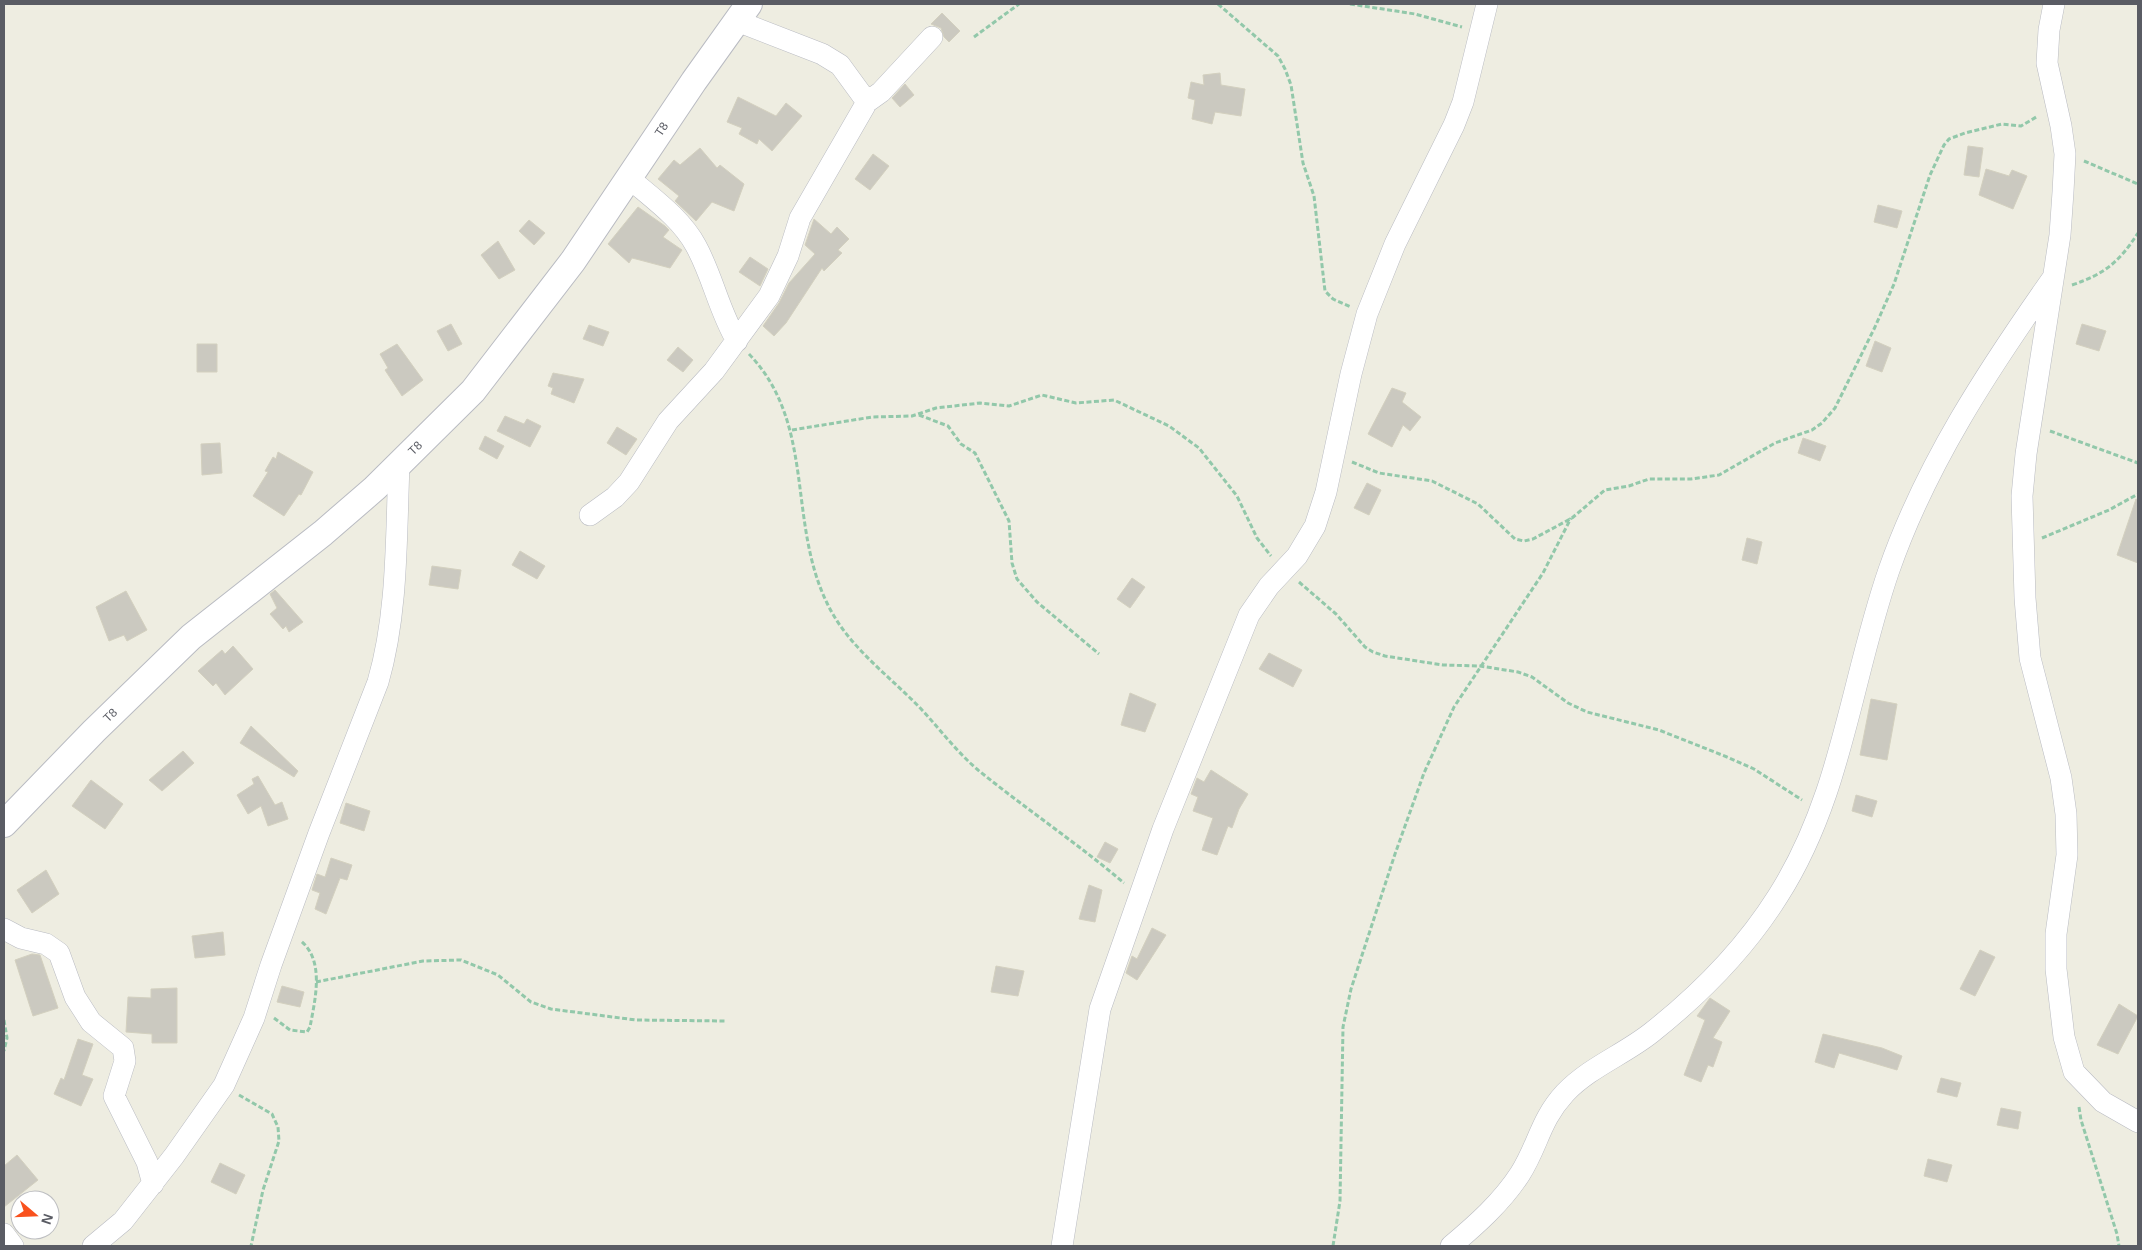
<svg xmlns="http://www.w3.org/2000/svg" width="2142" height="1250" font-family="Helvetica,sans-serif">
<rect width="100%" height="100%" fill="#eeede1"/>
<path fill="#cbc9c0" stroke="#d3d0bf" d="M942,13L960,31L949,42L944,37L941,28L931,24Z
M1220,73L1221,85L1245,89L1241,116L1215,112L1212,124L1192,119L1195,100L1188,98L1191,82L1204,85L1203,75Z
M905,84L914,95L900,107L892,98Z
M738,97L776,116L786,103L802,116L772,151L759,139L757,144L739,134L742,128L727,122Z
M1968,146L1983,148L1979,177L1964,175Z
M700,148L717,168L720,165L744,184L734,211L712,202L696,221L675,201L679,196L658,179L674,160L680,165Z
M873,154L889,166L870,190L855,179Z
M1986,169L2009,176L2012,170L2027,176L2013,209L1979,195Z
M1878,205L1902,211L1897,228L1874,222Z
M638,207L665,226L669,230L663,237L682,250L670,268L636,259L632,258L629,263L608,244Z
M814,219L831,234L837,227L849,239L838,250L842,253L824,271L822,268L786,323L774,336L763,326L779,303L789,283L815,254L805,245Z
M529,220L545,233L534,245L519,231Z
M498,241L515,270L499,279L481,255Z
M750,257L768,269L760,286L739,272Z
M451,324L462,344L448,351L437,331Z
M2082,324L2106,331L2099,351L2076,344Z
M589,325L609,332L603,346L583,339Z
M1875,341L1891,348L1882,372L1866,366Z
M197,344H217V372H197Z
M397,344L423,380L402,396L385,370L388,368L380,354Z
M678,347L693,360L683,372L667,360Z
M553,373L584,379L574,403L551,394L553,388L548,386Z
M1392,388L1406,393L1402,402L1421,417L1410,431L1403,425L1392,447L1368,434Z
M505,416L524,424L527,419L541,426L530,447L497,431Z
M617,427L637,439L626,455L607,443Z
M485,436L504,446L497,459L479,449Z
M1803,438L1826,446L1820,461L1798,453Z
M220,443L222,473L202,475L201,444Z
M278,452L313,472L301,495L299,494L284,516L253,496L268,472L265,471L273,457L276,459Z
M1367,483L1381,490L1369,515L1354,508Z
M2136,499L2138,500V563L2117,555Z
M1747,538L1762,542L1757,564L1742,560Z
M520,551L545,566L537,579L512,565Z
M432,566L461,570L458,589L429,585Z
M1132,578L1145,587L1130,608L1117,599Z
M275,590L303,622L289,632L286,626L283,629L270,614L277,608L270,594Z
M126,591L147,630L127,641L124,635L109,641L96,607Z
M233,646L253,669L225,695L216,683L213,686L198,671L222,650L225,654Z
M1269,653L1302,670L1293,687L1259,669Z
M1130,693L1156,704L1145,732L1121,725Z
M1871,699L1897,704L1887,760L1860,755Z
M251,726L298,771L294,777L240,743Z
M183,751L194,763L162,791L149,780Z
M1211,770L1248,794L1239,809L1232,828L1228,826L1217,855L1202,850L1213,818L1193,811L1198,797L1191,794L1197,778L1204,782Z
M258,776L275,805L282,802L288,819L268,826L261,806L248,814L237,795L254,784L252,779Z
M91,780L123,804L105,829L72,806Z
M1856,795L1877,801L1872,817L1852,811Z
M346,803L370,811L364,831L340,823Z
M1105,842L1118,849L1110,863L1097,857Z
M331,858L352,865L347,880L340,878L326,914L315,909L320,893L312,890L317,874L325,877Z
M46,870L59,894L32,913L17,890Z
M1089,885L1102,890L1095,922L1079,919Z
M1152,928L1166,935L1137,980L1126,973L1132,956L1137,959Z
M223,932L225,955L195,958L192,936Z
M1980,950L1995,957L1975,996L1960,989Z
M32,954L40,955L58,1008L33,1016L15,960Z
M996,966L1024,971L1018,996L991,992Z
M282,986L304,992L300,1007L277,1002Z
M177,988V1043H152V1034L126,1032L128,997L151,998V989Z
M1710,998L1730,1011L1713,1038L1722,1042L1713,1067L1708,1065L1701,1082L1684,1075L1705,1020L1697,1016Z
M2119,1004L2138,1016L2118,1054L2097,1045Z
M1823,1034L1882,1048L1902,1056L1897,1070L1839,1053L1834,1068L1815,1062Z
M78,1039L93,1044L82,1075L93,1079L81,1106L54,1094L61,1078L64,1080Z
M1941,1078L1961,1083L1957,1097L1937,1092Z
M2001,1108L2021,1112L2018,1129L1997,1125Z
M17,1155L38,1180L4,1207V1166Z
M1928,1159L1952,1165L1947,1182L1924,1176Z
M220,1163L245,1175L236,1194L211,1182Z"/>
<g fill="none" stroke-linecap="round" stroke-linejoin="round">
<g stroke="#b9bbc2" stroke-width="22">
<path id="minor" d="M2054,4L2049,30L2047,63L2061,126L2065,154L2063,192L2060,235L2026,454L2022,496L2025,598L2030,658L2061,778L2066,814L2067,855L2056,934V969L2064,1037L2074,1072L2103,1102L2138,1122
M737,21L822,54L840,65L867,102
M629,178C652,198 681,218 696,246C713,277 719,311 737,341
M590,515L615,497L629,482L668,421L714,371L769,296L788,256L800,218L867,102L881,92L932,37
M4,929L21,938L46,944L59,953L75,997L91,1022L123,1048L125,1061L114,1096L147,1162L153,1184
M4,1234L13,1246
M93,1246L123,1221L174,1156L224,1085L254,1018L271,965L319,833L378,682C398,613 396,537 399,465
M1062,1246L1100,1009L1163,829L1249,615L1269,586L1297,556L1315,526L1326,492L1351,374L1367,314L1395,244L1454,125L1463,102L1487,4
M1451,1246C1476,1225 1502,1202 1520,1174C1538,1146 1540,1120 1565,1093C1590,1067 1623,1055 1651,1033C1699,995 1746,947 1778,896C1842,796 1851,679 1889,570C1926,464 1988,370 2052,279"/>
</g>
<g stroke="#b9bbc2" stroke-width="28">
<g id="tertiary">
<path id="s1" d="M4,824L94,731L191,637L323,533L375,488L473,391L573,261L694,81L749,4"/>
</g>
</g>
<path stroke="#92c8aa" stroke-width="3" stroke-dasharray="5 2.5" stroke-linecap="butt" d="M1218,4L1278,56L1285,69L1291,85L1303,163L1314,196L1325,291L1333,299L1351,307
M1350,4L1415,14L1462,27
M974,37L1019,4
M2084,161L2138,184
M2072,285C2105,274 2119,262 2138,233
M749,354C816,424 787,521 827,603C845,641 878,667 908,696C933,719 952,748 978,770C1026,809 1077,843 1124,883
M919,415L948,426L961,444L975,453L1009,521L1012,563L1017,579L1037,602L1099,654
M792,430L872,417L912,416L936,408L980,403L1009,406L1042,395L1076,403L1114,400L1169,426L1199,448L1237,496L1257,538L1271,556
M2050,431L2138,463
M1352,462L1379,473L1432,481L1478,504L1515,539L1524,541L1533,539L1572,518L1605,490L1629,486L1649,479H1691L1719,475L1775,443L1812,430L1822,423L1835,408L1875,327L1894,284L1930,175L1944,145L1949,139L1965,133L2002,124L2021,126L2038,116
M2042,538L2109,510L2138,494
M1299,582L1336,614L1365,647L1373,652L1385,656L1443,665L1480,666L1518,672L1532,677L1568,703L1587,712L1659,730L1727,757L1754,769L1802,800
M316,982L423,961L461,960L498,975L531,1002L551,1009L636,1020L725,1021
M274,1018L290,1030L307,1032L310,1027C315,1000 325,961 301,941
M4,1020L7,1038L4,1051
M239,1095L272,1114L278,1127L279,1141L263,1190L251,1246
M2079,1107L2081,1120L2117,1234L2119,1246
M1333,1246L1340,1201L1343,1027L1351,989L1395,854L1424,773L1454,707L1543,573L1571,518"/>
<use href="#minor" stroke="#fff" stroke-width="21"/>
<use href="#tertiary" stroke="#fff" stroke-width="26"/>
</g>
<g text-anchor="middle" stroke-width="5" stroke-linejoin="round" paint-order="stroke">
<g font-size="12" fill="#5a5c64" stroke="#fff">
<text dy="4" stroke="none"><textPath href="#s1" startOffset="962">T8</textPath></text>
<text dy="4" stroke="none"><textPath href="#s1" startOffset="558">T8</textPath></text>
<text dy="4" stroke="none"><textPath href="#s1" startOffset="152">T8</textPath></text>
</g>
</g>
<rect width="2142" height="1250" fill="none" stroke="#5a5c64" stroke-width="10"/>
<g transform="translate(35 1215) rotate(109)"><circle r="24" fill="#ffffff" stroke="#bdbec1"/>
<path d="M0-4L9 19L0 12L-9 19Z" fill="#f9511d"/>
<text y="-8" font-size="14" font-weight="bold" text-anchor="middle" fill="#5a5c64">N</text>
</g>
</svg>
